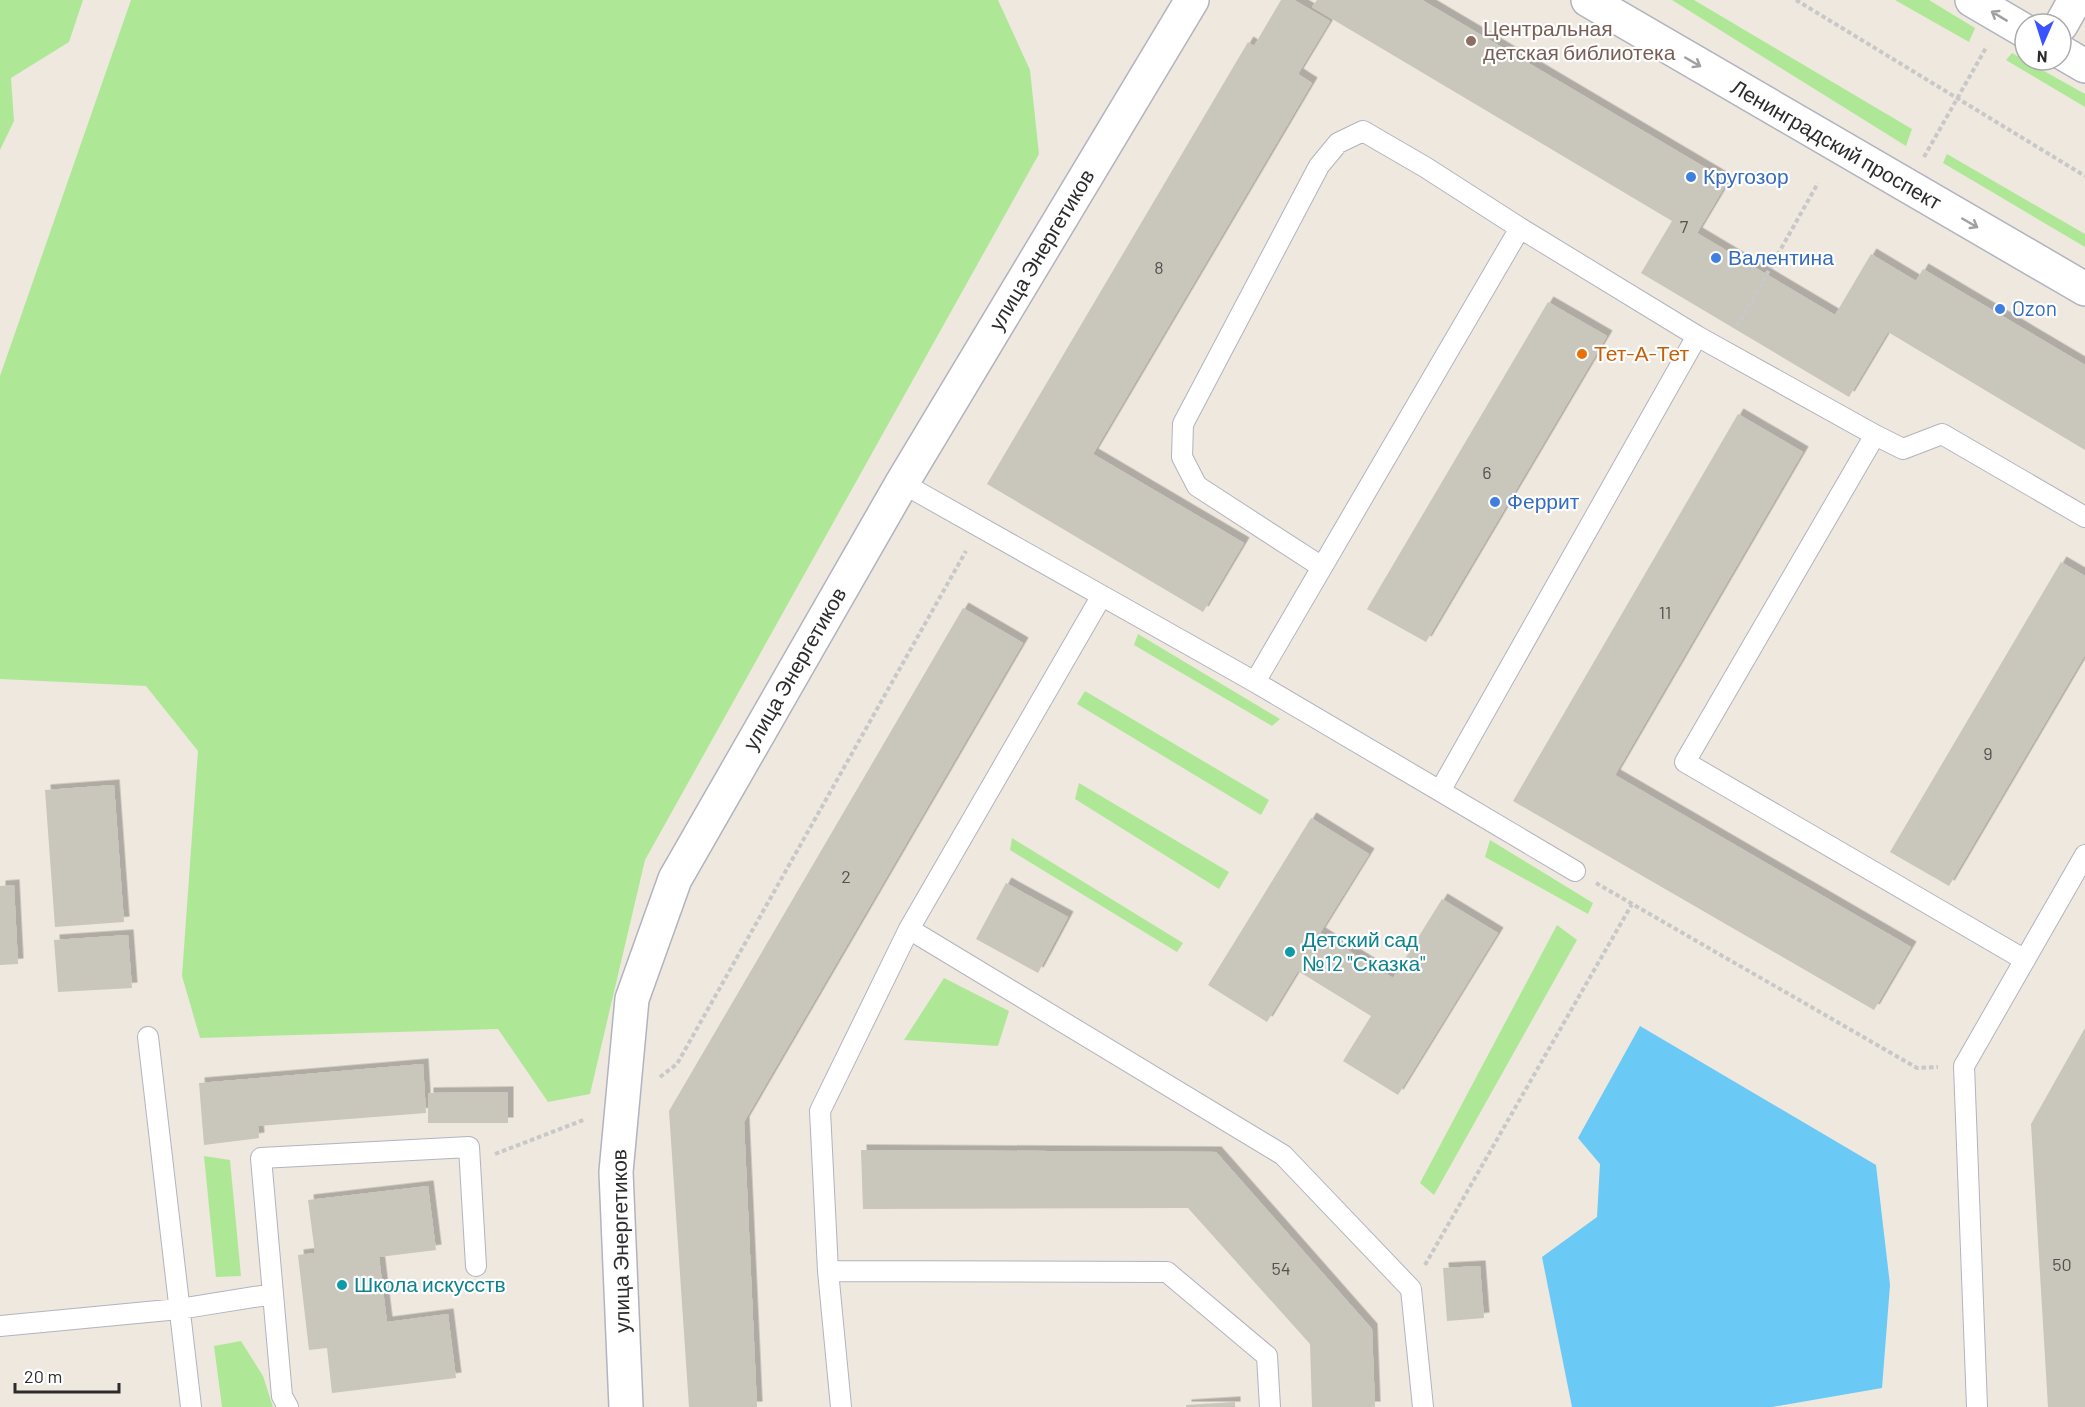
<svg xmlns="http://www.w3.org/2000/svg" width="2085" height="1407" font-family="Barlow,sans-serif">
<defs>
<filter id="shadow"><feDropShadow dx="5.5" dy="-5.5" stdDeviation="0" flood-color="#0004"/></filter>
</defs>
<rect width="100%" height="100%" fill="#eee8de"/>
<path fill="#aee897" d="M0,0H83L69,42L11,78L14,121L0,150Z
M131,0H998L1030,70L1039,154L645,860L590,1094L548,1102L498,1029L200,1038L182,976L198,751L146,686L0,679V376Z
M1672,0H1694L1912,129L1906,146Z
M1895,0H1929L1975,28L1969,42Z
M2012,53L2085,94V107L2006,60Z
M1947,154L2085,234V247L1943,163Z
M1138,634L1280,719L1272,726L1134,645Z
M1085,691L1269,800L1261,815L1077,704Z
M1079,783L1229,872L1219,889L1075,799Z
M1012,838L1183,943L1177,952L1010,850Z
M1490,840L1593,903L1588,914L1485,857Z
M1557,925L1577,940L1434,1195L1420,1183Z
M944,978L1009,1011L998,1046L904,1040Z
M204,1156L230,1160L241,1276L216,1277Z
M241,1341L263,1376L273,1407H222L214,1346Z"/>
<path fill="#6bc9f6" d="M1640,1026L1876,1165L1890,1285L1882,1388L1772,1407H1572L1542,1257L1597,1217L1600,1164L1578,1138Z"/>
<path fill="#c9c6bc" filter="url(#shadow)" d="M1281,0H1294L1330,21L1298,74L1312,83L1093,454L1244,543L1203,612L987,484L1248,42L1254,46Z
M1317,0H1422L1728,181L1697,233L1835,315L1871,254L1916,281L1923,269L2085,365V450L1888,332L1849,397L1641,273L1672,221L1312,7Z
M1548,302L1607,336L1426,642L1367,609Z
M1738,414L1803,452L1615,775L1911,947L1874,1010L1513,801Z
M2061,562L2085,576V655L1949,886L1890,852Z
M963,608L1023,643L744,1122L757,1407H689L669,1111Z
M114,785L124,922L55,927L45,790Z
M1311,818L1369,854L1320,933L1393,978L1442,899L1498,933L1398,1095L1343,1061L1371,1016L1298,971L1267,1022L1208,985Z
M1006,883L1068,917L1038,973L976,939Z
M14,885L18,964L0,965V886Z
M128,935L132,988L58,992L54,940Z
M2085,1028V1407H2048L2031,1124Z
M423,1064L426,1113L258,1126L259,1138L204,1145L199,1083Z
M508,1092V1123H428V1093Z
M861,1150L1216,1152L1372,1329L1375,1407H1312L1310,1344L1188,1208L863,1209Z
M428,1186L436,1250L379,1257L387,1322L448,1314L456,1378L332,1393L327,1348L309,1350L298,1255L315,1253L308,1200Z
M1480,1266L1484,1318L1447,1321L1443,1268Z
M1235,1402V1407H1186V1405Z"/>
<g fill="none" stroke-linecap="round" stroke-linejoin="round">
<g stroke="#b2b3c0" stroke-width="22">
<path id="lane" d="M1875,435L1685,762L2025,960
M902,483L1255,682L1440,791L1697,336
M1322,567L1197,486L1182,457L1183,424L1319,166L1338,143L1363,131L1425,167L1520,228
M1255,682L1520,228L1697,336L1875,435L1903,449L1942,434L2085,517
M1440,791L1575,871
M909,929L1283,1155L1411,1289L1423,1407
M148,1037L191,1407
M828,1271L1167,1272L1267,1356L1270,1407
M0,1326L179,1309L273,1294
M288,1407L282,1396L261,1158L469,1147L476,1266
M841,1407L828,1271L820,1111L909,929L1101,597
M1977,1407L1964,1066L2085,855"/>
</g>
<g stroke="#b2b3c0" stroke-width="36">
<path id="street" d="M2061,25L2075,0
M626,1407L616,1172L632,999L675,879L902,483L1192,0"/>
</g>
<g stroke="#b2b3c0" stroke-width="36">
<path id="secondary" d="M1588,0L2085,289
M1972,0L2025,31
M2061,52L2085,66"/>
</g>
<path stroke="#c8c8c8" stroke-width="4" stroke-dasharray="4.5 3" stroke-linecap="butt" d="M1796,0L2085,176
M1924,157L1987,46
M1737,327L1818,183
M1596,883L1917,1068L1938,1067
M660,1077L677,1064L966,551
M495,1154L586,1119
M1425,1265L1632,904"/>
<use href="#lane" stroke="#fff" stroke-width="20"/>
<use href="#street" stroke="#fff" stroke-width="33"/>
<use href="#secondary" stroke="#fff" stroke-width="33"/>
</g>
<defs><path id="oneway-shaft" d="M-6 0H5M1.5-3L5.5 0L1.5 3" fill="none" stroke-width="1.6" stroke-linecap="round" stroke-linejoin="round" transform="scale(1.5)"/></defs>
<g stroke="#a0a0a0">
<use href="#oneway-shaft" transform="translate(1999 16) rotate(-149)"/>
<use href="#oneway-shaft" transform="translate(1693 62) rotate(30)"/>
<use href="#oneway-shaft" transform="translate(1970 223) rotate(30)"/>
</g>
<circle fill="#8d6e63" stroke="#fff" stroke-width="2" cx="1471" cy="41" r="6"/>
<g fill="#3f7fe0" stroke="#fff" stroke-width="2">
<circle cx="1691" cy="177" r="6"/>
<circle cx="1716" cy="258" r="6"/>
<circle cx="2000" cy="309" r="6"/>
<circle cx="1495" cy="502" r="6"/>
</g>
<circle fill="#e8710a" stroke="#fff" stroke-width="2" cx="1582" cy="354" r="6"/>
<g fill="#0f9aa8" stroke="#fff" stroke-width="2">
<circle cx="1290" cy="952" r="6"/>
<circle cx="342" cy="1285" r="6"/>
</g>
<g text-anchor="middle" stroke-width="4.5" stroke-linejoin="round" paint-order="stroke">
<g font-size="18" fill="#535250">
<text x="1684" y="233">7</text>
<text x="1159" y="274">8</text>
<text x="1487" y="479">6</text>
<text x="1665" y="619">11</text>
<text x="1988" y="760">9</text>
<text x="846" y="883">2</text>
<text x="2062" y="1271">50</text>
<text x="1281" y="1275">54</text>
</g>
<g font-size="21" fill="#785e54" stroke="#fff" text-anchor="start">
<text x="1483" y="36">Центральная<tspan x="1483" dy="24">детская библиотека</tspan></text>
</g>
<g font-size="21" fill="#2c2c2c" stroke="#fff">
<text transform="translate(1836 145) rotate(30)" y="7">Ленинградский проспект</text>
<text transform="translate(1042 250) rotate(-59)" y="7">улица Энергетиков</text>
<text transform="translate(795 669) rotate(-60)" y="7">улица Энергетиков</text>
<text transform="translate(621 1241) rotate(-91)" y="7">улица Энергетиков</text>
</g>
<g font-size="21" fill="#366cbe" stroke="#fff" text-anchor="start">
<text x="1703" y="184">Кругозор</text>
<text x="1728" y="265">Валентина</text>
<text x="2012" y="316">Ozon</text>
<text x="1507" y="509">Феррит</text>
</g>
<g font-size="21" fill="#c56008" stroke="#fff" text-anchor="start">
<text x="1594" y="361">Тет-А-Тет</text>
</g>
<g font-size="21" fill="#0d838f" stroke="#fff" text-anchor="start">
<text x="1302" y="947">Детский сад<tspan x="1302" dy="24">№12 "Сказка"</tspan></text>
<text x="354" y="1292">Школа искусств</text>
</g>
</g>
<g transform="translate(2043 42) rotate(183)"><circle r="28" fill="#ffffff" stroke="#ababab" stroke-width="1.5"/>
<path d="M0-4.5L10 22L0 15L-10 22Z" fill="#3a53ff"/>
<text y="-9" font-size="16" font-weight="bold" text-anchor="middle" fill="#2c2c2c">N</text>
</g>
<path d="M15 1383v9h104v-9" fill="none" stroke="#2c2c2c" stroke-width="3"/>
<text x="24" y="1383" font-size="18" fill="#2c2c2c" stroke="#ffffff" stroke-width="4.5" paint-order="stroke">20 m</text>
</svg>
